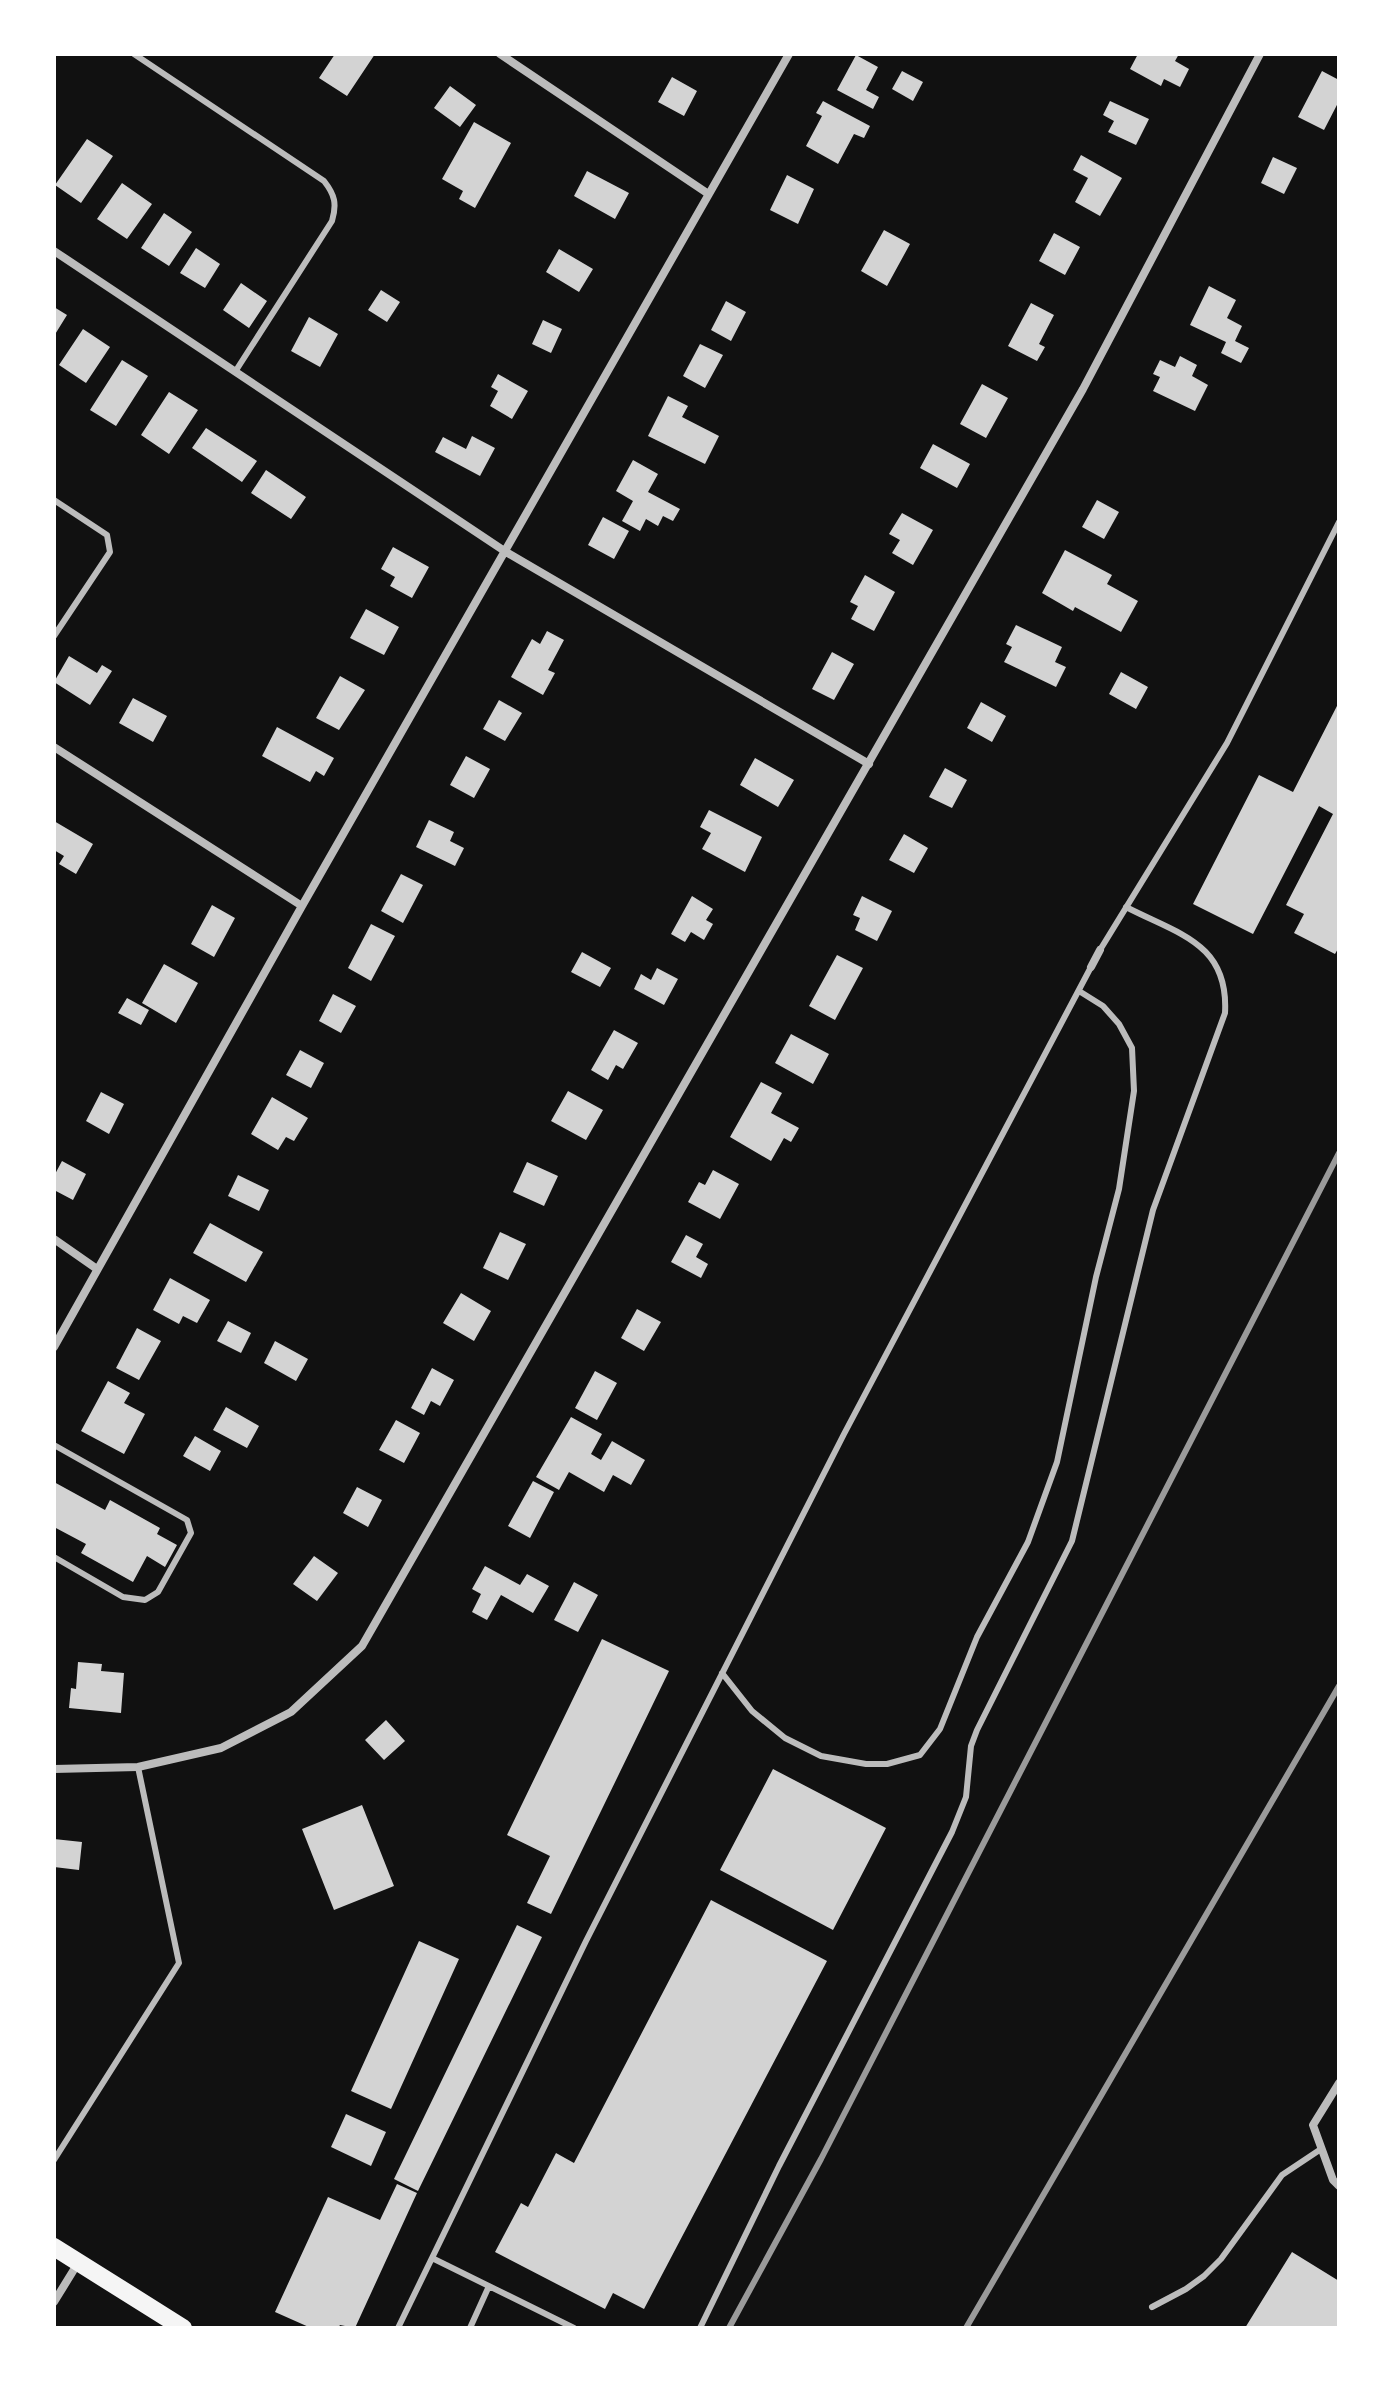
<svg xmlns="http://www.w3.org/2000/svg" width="1393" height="2382" font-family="Quicksand,sans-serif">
<rect width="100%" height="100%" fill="#111"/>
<path fill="#d3d3d3" d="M335,54H375L347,96L319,78Z
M1138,54H1179L1175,61L1189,69L1180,87L1164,79L1161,86L1130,69Z
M856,55L878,67L866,90L879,97L873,109L837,90Z
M902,71L923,82L913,101L892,89Z
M1322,71L1339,80V101L1324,130L1298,117Z
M672,77L697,91L684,116L658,102Z
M450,86L476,105L460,127L434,108Z
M823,101L870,126L864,138L854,134L838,164L806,146L822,116L816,113Z
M1110,101L1149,119L1136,145L1108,132L1114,121L1103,115Z
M474,122L511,143L475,208L459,199L463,191L442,179Z
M87,139L113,156L81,203L55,185Z
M1081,155L1122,178L1100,216L1075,202L1088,178L1073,170Z
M1273,157L1297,168L1284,194L1261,183Z
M587,171L629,193L615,219L574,196Z
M787,175L814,189L798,224L770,210Z
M122,183L152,204L127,239L97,219Z
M164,213L192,232L169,266L141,248Z
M884,230L910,244L887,286L861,271Z
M1054,233L1080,247L1065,275L1039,261Z
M196,248L220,264L205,288L180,273Z
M559,249L593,269L579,292L546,272Z
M241,283L267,301L249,328L223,310Z
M1209,286L1236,300L1227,318L1242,326L1235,341L1249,348L1241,363L1221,353L1226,342L1190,325Z
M381,290L400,302L387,322L368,310Z
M726,301L746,312L731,341L711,330Z
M1031,303L1054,315L1039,344L1045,347L1037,361L1008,346Z
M54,307L67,315L54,336Z
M309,317L338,334L320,367L291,351Z
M543,320L562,329L551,353L532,344Z
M83,329L110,347L86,383L59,365Z
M700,344L723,355L705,388L683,376Z
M1180,356L1197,365L1192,376L1208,385L1195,411L1153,391L1160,377L1153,374L1160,360L1175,367Z
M122,360L148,376L116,426L90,410Z
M498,374L528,391L512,419L490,406L498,391L491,387Z
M982,384L1008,398L986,438L960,424Z
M169,392L198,410L169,454L141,435Z
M668,396L688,406L682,417L719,436L705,464L648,436Z
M206,428L257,461L242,482L192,448Z
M472,436L495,448L480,476L435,452L443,437L466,449Z
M933,444L970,464L957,488L920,468Z
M633,460L658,474L648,492L680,509L673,521L663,516L658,526L646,519L640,531L622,521L633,501L616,491Z
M266,470L306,497L291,519L251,493Z
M1097,500L1119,512L1104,539L1082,527Z
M902,513L933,530L913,565L892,553L900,540L889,534Z
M603,517L629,531L614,559L588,545Z
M393,547L429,567L412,598L390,586L395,577L381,569Z
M1065,550L1112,575L1107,584L1138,601L1121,632L1075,607L1073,611L1042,593Z
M865,575L895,592L874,631L851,619L858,606L850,602Z
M366,609L399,627L384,655L350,638Z
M1016,625L1062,647L1055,662L1066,667L1056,687L1004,662L1012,647L1006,644Z
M547,631L564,640L548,670L555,673L543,695L511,677L532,639L540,644Z
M832,652L854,664L834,700L812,689Z
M69,656L97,673L102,665L112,671L90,705L54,682Z
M1121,672L1148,687L1136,709L1109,694Z
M340,676L365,690L339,730L316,718Z
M133,698L167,716L153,742L119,723Z
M499,700L522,713L505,741L483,729Z
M981,702L1006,716L992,742L967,728Z
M1339,702V947L1335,954L1294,933L1304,914L1286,905L1333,814L1319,806L1253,934L1193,904L1259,775L1293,792Z
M277,727L334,758L324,776L316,771L310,782L262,756Z
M466,756L490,769L474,798L450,785Z
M755,758L794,780L778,807L740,785Z
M945,768L967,780L952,808L929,797Z
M709,810L762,837L745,872L702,849L711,833L700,827Z
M429,820L454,832L450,841L464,848L455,866L416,847Z
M54,821L93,844L76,874L59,864L64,856L54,850Z
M904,834L928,848L914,873L889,860Z
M401,874L423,885L403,923L381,911Z
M692,896L713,909L706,920L713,924L704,940L691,932L685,942L671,934Z
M862,896L892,911L877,941L855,930L860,918L853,915Z
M212,905L235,918L214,957L191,944Z
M371,924L395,936L371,981L348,968Z
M582,952L611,968L600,987L571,972Z
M837,955L863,968L835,1020L809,1006Z
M164,964L198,983L176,1023L142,1003Z
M657,968L678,979L664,1005L634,989L641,974L651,980Z
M333,994L356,1006L341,1033L319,1021Z
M127,998L149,1010L141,1025L118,1013Z
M614,1030L638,1043L623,1069L616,1065L608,1080L591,1070Z
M791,1034L829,1054L813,1084L775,1063Z
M300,1050L324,1063L311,1088L286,1075Z
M761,1082L782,1093L771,1113L799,1128L791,1142L784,1138L771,1161L730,1137Z
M568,1091L603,1110L586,1140L551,1121Z
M101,1092L124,1104L109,1134L86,1121Z
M272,1097L308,1118L294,1141L286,1137L278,1150L251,1134Z
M62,1161L86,1174L73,1200L54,1190V1176Z
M527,1162L558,1176L544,1206L513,1192Z
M713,1170L739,1184L720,1219L688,1202L699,1182L705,1185Z
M238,1175L269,1190L259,1211L228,1196Z
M210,1223L263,1252L246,1282L193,1253Z
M500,1232L526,1244L508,1280L483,1268Z
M686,1235L703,1244L696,1257L708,1264L701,1278L671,1262Z
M170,1278L210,1300L197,1323L183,1316L179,1324L153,1310Z
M461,1293L491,1311L474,1341L443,1323Z
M637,1309L661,1322L644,1351L621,1338Z
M228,1321L251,1333L241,1353L217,1341Z
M137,1328L161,1341L139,1380L116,1368Z
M275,1341L308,1359L296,1381L264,1363Z
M432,1368L454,1380L440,1406L431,1401L424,1415L411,1408Z
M595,1371L617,1383L597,1420L575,1408Z
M108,1381L130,1393L124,1403L145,1414L124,1454L81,1431Z
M226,1407L259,1426L247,1448L213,1430Z
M571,1417L602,1434L591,1454L601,1460L612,1441L645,1460L631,1485L613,1475L604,1492L569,1472L559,1490L536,1477Z
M396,1420L420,1433L404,1463L379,1450Z
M195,1436L221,1451L210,1471L183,1456Z
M533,1481L554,1492L530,1538L508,1526Z
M54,1482L105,1510L110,1500L160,1528L157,1534L177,1545L165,1567L147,1556L133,1582L81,1553L86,1544L54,1527Z
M357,1487L382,1500L368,1527L343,1513Z
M314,1556L338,1573L317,1601L293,1584Z
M485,1566L520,1585L527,1574L549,1586L533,1613L501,1595L487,1620L472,1612L481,1594L472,1589Z
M574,1582L598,1595L578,1632L554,1620Z
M602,1639L669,1671L551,1914L527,1903L550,1856L507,1835Z
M78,1662L102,1664L101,1671L124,1673L121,1713L69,1708L71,1688L76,1689Z
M386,1720L405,1741L384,1760L365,1740Z
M773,1769L886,1828L833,1930L720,1870Z
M362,1805L394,1886L334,1910L302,1829Z
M54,1839L82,1842L79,1870L54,1867Z
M711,1900L827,1961L644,2309L613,2293L605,2309L495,2252L521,2203L528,2207L556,2153L574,2163Z
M517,1925L542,1937L418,2191L394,2179Z
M419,1941L459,1959L391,2109L351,2091Z
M346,2114L386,2132L371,2166L331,2147Z
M397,2184L417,2193L355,2328L340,2325L338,2328H311L275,2312L328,2197L380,2220Z
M1292,2252L1339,2281V2328H1245Z"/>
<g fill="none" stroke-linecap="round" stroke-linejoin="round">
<path stroke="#bcbcbc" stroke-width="6" d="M134,54L324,181C335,195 337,204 332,221L235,372
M54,500L107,535L110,552L54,636
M1100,950L1227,743L1339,522
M54,1445L187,1520L191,1533L158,1592L145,1600L123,1597L54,1557
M722,1673L752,1711L785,1738L821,1756L866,1764H887L920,1755L940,1729L977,1637L1028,1542L1057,1462L1096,1277L1119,1189L1134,1091L1132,1048L1119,1024L1103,1006L1079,991
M54,2160L179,1963L138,1767
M432,2258L574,2328
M1152,2307L1186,2289L1204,2276L1221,2259L1282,2175L1321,2149
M398,2328L586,1941L844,1434L1091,967
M470,2328L489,2286
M700,2328L779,2166L952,1832L966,1797L971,1746L977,1730L1072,1541L1153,1210L1225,1013C1229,943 1178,934 1126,907"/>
<path stroke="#bcbcbc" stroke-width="8" d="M500,54L707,193
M54,251L506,552L869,764
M54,747L302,906
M1091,967L1100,950
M54,1239L97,1269
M54,1347L302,906L789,54
M54,1769L138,1767L221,1748L291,1712L362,1646L1083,389L1260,54
M1339,2083L1313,2125L1333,2180L1339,2186
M54,2302L78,2263"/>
<path stroke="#f5f5f5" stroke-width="18" d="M54,2247L183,2328"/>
<path stroke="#9a9a9a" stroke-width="6" d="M729,2328L821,2159L1339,1153
M966,2328L1339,1686"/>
</g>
<rect width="1393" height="2382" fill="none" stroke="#ffffff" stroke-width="112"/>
</svg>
